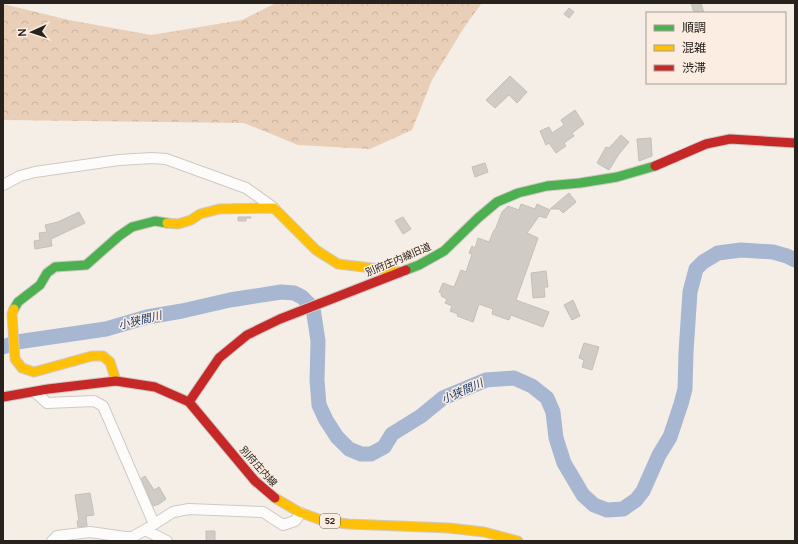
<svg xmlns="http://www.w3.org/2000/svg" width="798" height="544" font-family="Manrope,'Noto Sans JP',sans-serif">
<defs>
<pattern id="forest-crowns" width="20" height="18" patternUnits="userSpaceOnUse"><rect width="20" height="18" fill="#e9cfb8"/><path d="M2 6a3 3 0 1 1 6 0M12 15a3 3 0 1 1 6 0" fill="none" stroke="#c8b19e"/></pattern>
</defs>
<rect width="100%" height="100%" fill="#f5eee7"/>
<path fill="url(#forest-crowns)" d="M276,3H482L465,26L432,80L412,130L370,149L298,145L244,123L3,120V4L69,20L151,35L242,20Z"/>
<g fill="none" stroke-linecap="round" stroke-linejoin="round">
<path stroke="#a7b7d1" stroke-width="15" d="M3,347L17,342L106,329L147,317L182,311L230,300L281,292L294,293L302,297L313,308L318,341L317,380L319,405L326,420L337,437L349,449L361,454H371L384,447L392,434L421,416L443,398L486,380L514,378L532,386L547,398L553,412L556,438L564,463L583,495L594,505L607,510L623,509L636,500L643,491L659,455L670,437L681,404L685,389L686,352L690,292L696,269L703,262L718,253L741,250L773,252L787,256L795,260"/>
</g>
<path fill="#d1cbc6" stroke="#c4bfb9" d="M691,3H701L704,13H694Z
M569,8L574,12L569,18L564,14Z
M510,76L527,92L517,103L509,95L495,108L486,100Z
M575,110L584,124L572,133L574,136L564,143L566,146L556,153L549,143L546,145L540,131L549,127L552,133L564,125L561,120Z
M621,135L629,142L619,154L609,170L597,163L606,147L609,148Z
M651,138L652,156L639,161L637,139Z
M485,163L488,172L475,177L472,167Z
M569,193L576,202L563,213L559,209H550Z
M521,204L535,209L537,204L550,210L546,218L539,216L527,233L538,238L516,300L549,312L543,327L511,315L509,320L492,314L493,309L479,304L473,322L457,316L458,314L450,311L452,306L445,303L447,299L441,296L442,294L439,292L443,283L454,287L461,270L466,272L472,254L469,253L472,246L475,248L478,238L489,242L494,230H495L502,212L508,206L519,210Z
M79,212L85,223L51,239L52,246L35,249L34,241L40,240L39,233L47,232L45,225L58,222Z
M238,217H251V218H246V221H238Z
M403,217L411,229L403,234L395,221Z
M546,271L548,287H544L545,297L533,298L531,273Z
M573,300L580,316L572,320L564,305Z
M584,343L599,347L592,370L582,367L584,360L579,358Z
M145,476L154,490L159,487L166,499L159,504L153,506L141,479Z
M90,493L94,515L86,516L87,526L78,527L77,521H79L75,495Z
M206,531H215V541H206Z"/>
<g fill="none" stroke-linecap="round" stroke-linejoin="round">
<g stroke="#cfc9c3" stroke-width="12">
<path id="street" d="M3,185L20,176L35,172L119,160L152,158L166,159L246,188L274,208
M35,392L47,403L94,401L103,406L154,524
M145,530L167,541
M52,541L57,536L90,532L125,537H132L145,530L173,512L189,509L263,512L283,525L295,521L301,513"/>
</g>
<g stroke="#cfc9c3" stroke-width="11">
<path id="fast" d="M406,270L419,265L444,251L478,218L497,202L518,193L547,186L580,183L617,177L655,166
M14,309L18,302L40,285L47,273L55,267L86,265L119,236L132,227L155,221L167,223"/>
</g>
<g stroke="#cfc9c3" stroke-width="11">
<path id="slow" d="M167,223L178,224L191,220L200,214L219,209L274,208L316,250L338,264L397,271
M14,309L12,314L15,359L22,368L34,372L92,356H103L110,362L116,381
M275,498L299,512L324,521L348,524L449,528L484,532L518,541"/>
</g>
<g stroke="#cfc9c3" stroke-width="11">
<path id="jam" d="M655,166L706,144L730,139L795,143
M3,397L48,389L116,381L155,387L189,402L255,481L275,498
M189,402L219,358L247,335L280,319L406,270"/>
</g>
<use href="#street" stroke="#fefcfb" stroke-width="10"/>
<use href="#fast" stroke="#4caf50" stroke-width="9"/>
<use href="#slow" stroke="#ffc107" stroke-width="9"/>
<use href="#jam" stroke="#c62828" stroke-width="9"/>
</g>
<g text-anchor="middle" stroke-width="3" stroke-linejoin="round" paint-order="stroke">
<rect fill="#fbede1" stroke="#675f58" stroke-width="1" x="320" y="514" width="20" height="14" rx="3"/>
<g font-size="9" font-weight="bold" fill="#27221e">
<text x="330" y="524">52</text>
</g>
<g font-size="10" fill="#27221e" stroke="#fbede1">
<text transform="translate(398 259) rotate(-23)" y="4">別府庄内線旧道</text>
<text transform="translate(259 466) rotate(48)" y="4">別府庄内線</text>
</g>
<g font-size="11" font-style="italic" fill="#17376b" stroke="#fbede1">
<text transform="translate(140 320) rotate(-14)" y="4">小狭間川</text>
<text transform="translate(462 391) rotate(-24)" y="4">小狭間川</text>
</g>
</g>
<rect width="798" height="544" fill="none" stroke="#27221e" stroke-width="8"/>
<rect x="646" y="12" width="140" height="72" fill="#fbede1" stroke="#a69c93"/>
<rect x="654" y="25" width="20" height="6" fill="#4caf50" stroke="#a69c93"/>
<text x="682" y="32" font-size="12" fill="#27221e">順調</text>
<rect x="654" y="45" width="20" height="6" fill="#ffc107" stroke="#a69c93"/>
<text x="682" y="52" font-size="12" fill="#27221e">混雑</text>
<rect x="654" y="65" width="20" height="6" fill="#c62828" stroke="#a69c93"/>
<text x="682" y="72" font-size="12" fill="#27221e">渋滞</text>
<g transform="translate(32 32) rotate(267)" stroke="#fbede1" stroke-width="3" paint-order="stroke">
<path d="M0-3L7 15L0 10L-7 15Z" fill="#27221e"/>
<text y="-6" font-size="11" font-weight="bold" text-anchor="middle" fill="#27221e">N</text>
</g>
</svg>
